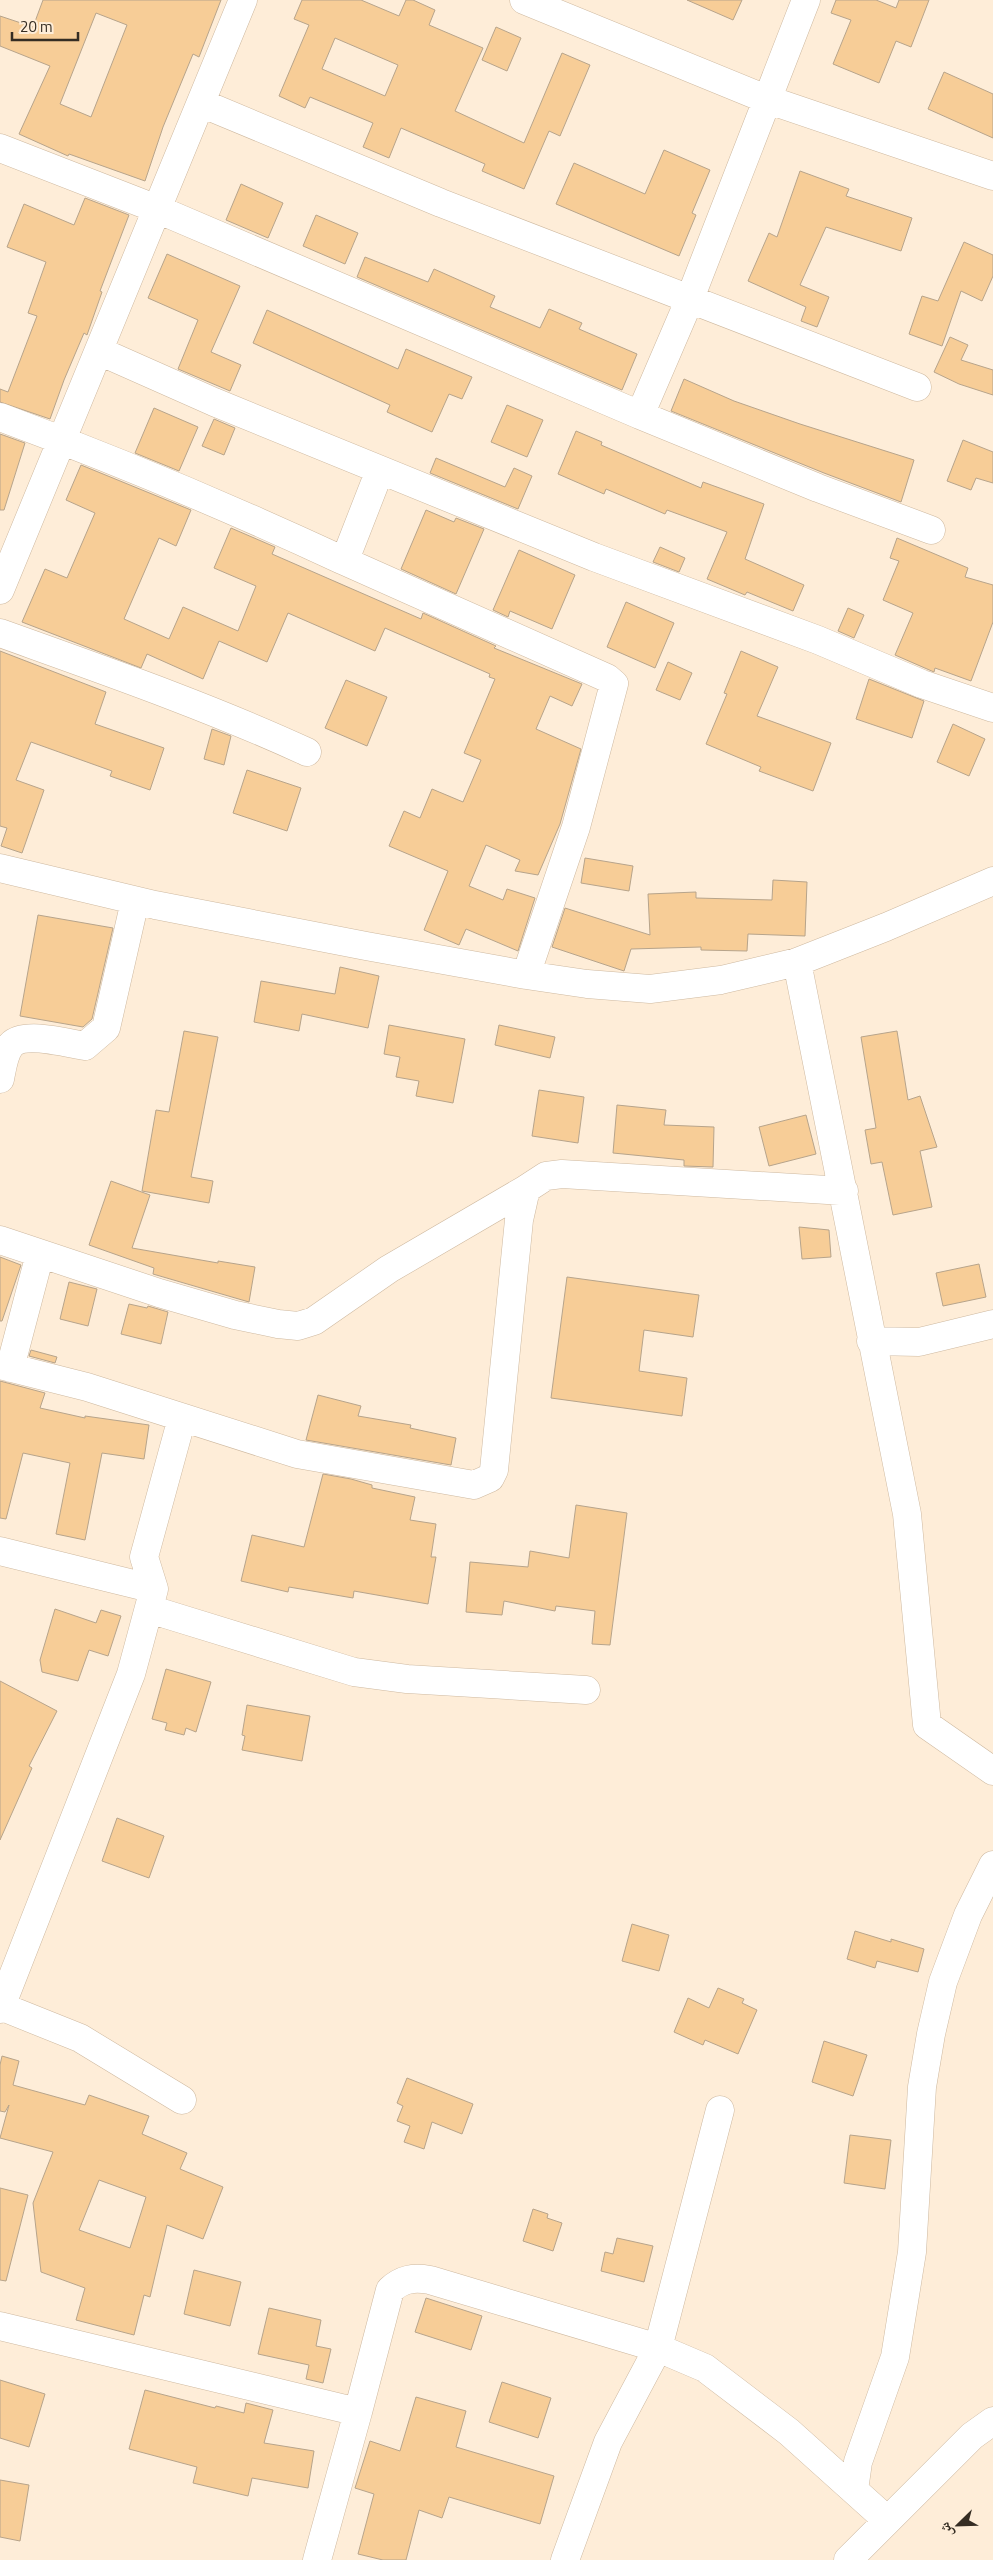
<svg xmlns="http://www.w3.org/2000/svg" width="993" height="2560" font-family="'Titillium Web','Noto Naskh Arabic',sans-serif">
<rect width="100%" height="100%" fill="#feedd8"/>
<path fill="#f7cd97" stroke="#b7a48b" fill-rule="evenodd" d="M43,0H221L199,57L193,54L163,127L145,181L69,154L68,156L19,134L50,66L0,46V16L33,27ZM96,13L127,25L91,117L60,104Z
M302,0H361L399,16L406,0H413L435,10L429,25L483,48L455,111L524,143L562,53L590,65L560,136L549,131L524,189L482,171L485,164L401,128L389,158L363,147L373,123L310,97L305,108L279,96L309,25L294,19ZM335,38L398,65L385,96L322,69Z
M687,0H742L733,20Z
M836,0H876L896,8L899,0H929L911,47L896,41L879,83L833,64L851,20L831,13Z
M496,27L521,38L507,71L482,60Z
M944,72L993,94V138L928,109Z
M664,150L710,170L692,213L696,215L679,256L556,204L574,163L645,194Z
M800,171L849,189L846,196L912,218L901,251L826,227L800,285L829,297L817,327L801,321L806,307L748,281L769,233L777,237Z
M241,184L283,203L268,238L226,220Z
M85,198L129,215L100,291L102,292L87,335L84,333L64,380L50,419L0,402V389L8,392L37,316L28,313L46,262L7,247L24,204L74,225Z
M316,215L358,233L345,264L303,246Z
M964,242L993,255V276L982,301L961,291L942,346L909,334L922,296L938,301Z
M167,254L240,286L211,352L241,365L230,391L178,369L198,320L148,298Z
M365,257L428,282L434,269L495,296L490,307L540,328L549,309L582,323L579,329L637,354L622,390L357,277Z
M267,310L398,369L406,349L472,377L462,399L449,394L432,432L387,412L390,405L253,343Z
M950,337L968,345L961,360L993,370V395L959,384L934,372Z
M684,379L734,401L800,424L914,460L901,502L824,473L671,411Z
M507,405L543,420L527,457L491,442Z
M154,408L198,427L179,471L135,453Z
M214,419L235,428L224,455L202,446Z
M576,431L602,442L601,445L701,488L703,482L764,504L745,559L804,585L793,611L747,592L745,595L707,579L727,532L667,510L665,514L606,489L604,494L558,474Z
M0,434L25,443L4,510H0Z
M963,440L993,452V483L976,478L971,490L947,481Z
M436,458L505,487L514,468L532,476L518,509L430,473Z
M81,465L191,510L176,546L159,538L124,619L169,639L183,607L238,631L256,586L214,568L231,528L275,547L272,554L421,619L423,613L496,646L494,648L582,684L572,706L550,696L536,729L581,749L560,824L538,875L515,871L520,860L486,845L469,886L503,900L507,889L535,898L518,951L466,929L459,945L424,930L448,871L389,846L404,811L420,818L432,789L463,802L481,760L464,753L495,679L489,677L490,674L385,628L375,651L288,613L267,662L219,641L203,679L147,654L141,668L22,622L45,569L67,578L95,513L66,500Z
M426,510L454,522L456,518L484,529L456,594L401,569Z
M897,538L968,568L965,577L993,585V622L971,681L935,668L934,672L895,655L913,613L883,600L899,561L890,558Z
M660,547L685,558L679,572L653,562Z
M519,550L575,575L552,629L510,611L508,617L493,610Z
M626,602L674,623L655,668L607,647Z
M848,608L864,615L854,638L838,631Z
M0,651L106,692L95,724L164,748L150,790L110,776L112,771L31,742L16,780L44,790L22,853L1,846L7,828L0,826Z
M741,651L778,667L757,716L831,743L813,791L759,771L761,767L706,744L727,694L724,693Z
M668,662L692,673L680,700L656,690Z
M869,679L924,701L912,738L856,719Z
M346,680L387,697L367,746L325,728Z
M953,724L985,739L969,776L937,762Z
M212,729L231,736L224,765L204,759Z
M247,770L301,788L287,831L233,813Z
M585,858L633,866L629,891L581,883Z
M773,880L807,882L805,936L748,934L747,951L701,950V947L631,949L624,971L552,947L565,908L650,935L648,894L696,892V898L772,900Z
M38,915L113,928L92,1019L83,1027L20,1016Z
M340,967L379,976L368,1028L302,1014L299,1031L254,1022L261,981L335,994Z
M389,1025L465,1039L453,1103L416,1096L419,1081L396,1077L400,1057L384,1054Z
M499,1025L555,1037L550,1058L495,1045Z
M184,1031L218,1037L191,1177L213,1181L209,1203L142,1191L156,1110L169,1112Z
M897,1031L908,1100L920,1096L937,1147L920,1151L932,1207L893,1215L882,1162L871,1164L865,1130L876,1128L861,1037Z
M539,1090L584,1097L578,1143L532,1136Z
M617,1105L666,1110L664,1125L714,1127L713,1167L684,1166V1160L613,1153Z
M806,1115L816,1154L769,1166L759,1127Z
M111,1181L150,1195L132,1248L218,1263V1261L255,1267L249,1302L153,1274L154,1268L89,1245Z
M799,1227L829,1230L831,1257L802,1259Z
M0,1257L21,1265L2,1321H0Z
M979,1264L986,1297L943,1306L936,1273Z
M567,1277L699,1295L693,1337L644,1330L639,1371L687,1378L682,1416L551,1398Z
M69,1282L97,1289L88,1326L60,1319Z
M129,1304L147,1308L148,1306L168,1312L161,1344L121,1334Z
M31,1350L57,1357L55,1363L29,1356Z
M0,1381L45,1393L40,1408L85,1418V1416L149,1425L144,1459L102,1453L85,1540L56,1534L70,1463L23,1453L6,1519L0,1518Z
M318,1395L361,1406L358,1416L411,1425L410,1428L456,1438L451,1465L306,1440Z
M323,1474L351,1479L372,1485V1488L415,1497L410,1520L436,1524L431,1557H436L428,1604L354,1591L353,1598L289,1587L288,1592L241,1581L252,1535L304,1547Z
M576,1505L627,1513L610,1645L592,1644L595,1611L556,1606L555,1611L504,1601L502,1615L466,1612L470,1562L528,1567L530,1551L569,1558Z
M55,1609L96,1623L101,1610L121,1616L108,1656L89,1650L78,1681L42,1672L40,1660Z
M166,1669L211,1682L196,1732L186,1728L184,1735L165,1730L167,1723L152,1719Z
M0,1681L57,1711L29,1766L32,1768L0,1840Z
M247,1705L310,1716L302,1761L242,1750L245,1736L242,1735Z
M117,1818L164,1836L149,1878L102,1861Z
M632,1924L669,1935L659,1971L622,1961Z
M855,1931L891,1942V1939L924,1949L918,1972L877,1961L875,1968L847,1959Z
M718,1988L744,1999L742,2003L757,2010L738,2054L705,2040L703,2045L674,2032L688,1998L709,2008Z
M824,2041L867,2055L853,2096L812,2082Z
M2,2056L19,2061L13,2085L85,2105L89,2095L149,2116L142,2134L187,2153L180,2169L223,2187L203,2239L167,2225L150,2297L144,2295L134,2335L76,2320L85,2288L41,2272L33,2203L53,2152L0,2138L9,2105L5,2112L0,2111V2065ZM99,2180L146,2197L130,2248L79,2230Z
M407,2078L473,2104L462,2134L432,2122L424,2149L404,2142L410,2126L397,2121L403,2106L397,2103Z
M850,2135L891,2140L885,2189L844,2183Z
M0,2188L28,2195L6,2281L0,2280Z
M533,2209L548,2214L547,2218L562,2223L553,2251L523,2241Z
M617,2238L653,2246L644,2282L601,2271L605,2252L613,2254Z
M194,2270L241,2282L230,2326L184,2314Z
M426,2298L482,2316L471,2350L415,2332Z
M269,2308L321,2320L316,2346L331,2349L323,2383L306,2379L309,2365L258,2354Z
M0,2380L45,2394L29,2447L0,2438Z
M502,2382L551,2398L538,2438L489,2422Z
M145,2390L215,2408L216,2406L244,2413L246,2403L273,2410L264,2443L314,2451L308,2488L252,2478L248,2496L193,2483L197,2467L129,2449Z
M416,2397L466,2411L456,2447L554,2476L540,2524L449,2497L442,2518L419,2510L406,2560H383L358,2554L374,2494L355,2488L370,2441L400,2451Z
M0,2480L29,2485L20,2541L0,2537Z"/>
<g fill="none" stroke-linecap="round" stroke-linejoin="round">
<g stroke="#ceb9a0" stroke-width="29">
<path id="minor" d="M524,0L766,99L993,176
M201,103L441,203L917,387
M0,148L157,209L640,415L689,301L806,0
M99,351L214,402L594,557L818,640L922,684L993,708
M640,415L818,488L931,530
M0,417C116,460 230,508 342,560
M380,470L348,552L342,560L607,678L614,684L576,827L526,975
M0,590L243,0
M0,633C103,670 207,706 307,752
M0,868L155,905L366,946L526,975L587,984L650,989L721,980L797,962L886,927L993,881
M797,962L907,1514L927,1725L993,1771
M0,1079C2,1069 4,1053 11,1045C24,1031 67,1043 85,1046L106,1028L135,901
M0,1240L159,1293L235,1315L278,1324L298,1326L314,1321L389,1269L526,1189
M871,1341L919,1342L993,1324
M0,1365L87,1387L297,1454L474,1485L490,1478L494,1470L519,1220L526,1189L546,1176L562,1174L844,1191
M10,1368L40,1254
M0,1551L154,1589
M149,1609L354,1672L407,1679L586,1690
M0,2006L80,2038L182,2100
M0,2009L131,1674L154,1589L144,1557L182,1418
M0,2326L358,2412L317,2560
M358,2412L390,2290C402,2279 413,2277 430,2280L658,2348L705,2368L789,2432L887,2520
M854,2490L858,2462L895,2357L912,2252L922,2087L931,2034L943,1982L968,1915L993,1865
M565,2560L608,2442L658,2348L720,2110
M848,2560L972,2436L993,2421"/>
</g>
<use href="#minor" stroke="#fff" stroke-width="28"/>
</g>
<g transform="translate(958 2525) rotate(247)" stroke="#feedd8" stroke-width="4" paint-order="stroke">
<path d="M0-4L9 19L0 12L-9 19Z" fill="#352d23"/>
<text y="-8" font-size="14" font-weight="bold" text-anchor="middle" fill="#352d23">ش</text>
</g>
<path d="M12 32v8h66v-8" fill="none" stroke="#352d23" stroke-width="2.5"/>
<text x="20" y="32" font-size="15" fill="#352d23" stroke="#feedd8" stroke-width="4" paint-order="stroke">20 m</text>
</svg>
